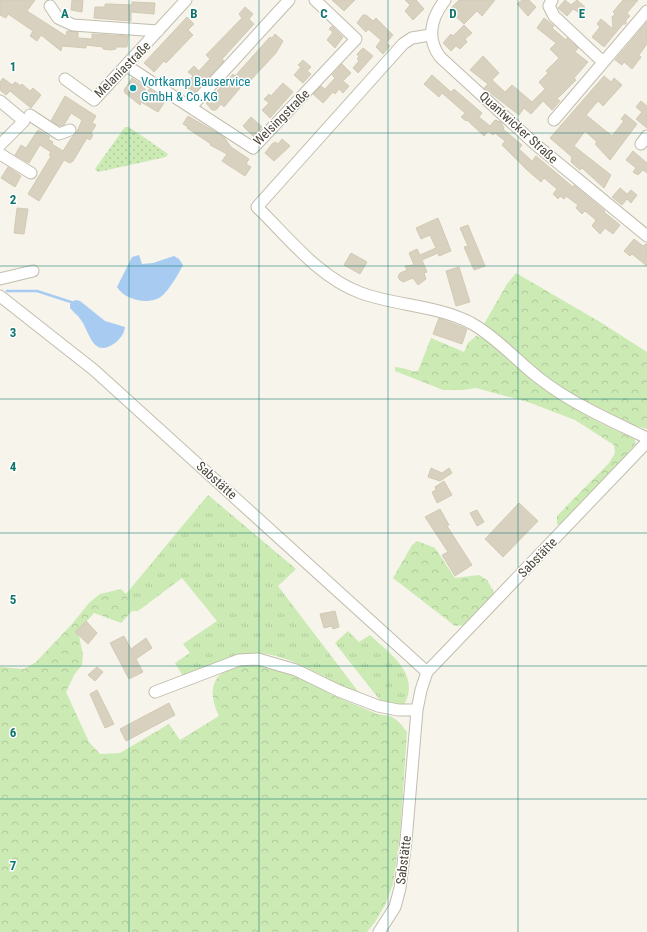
<svg xmlns="http://www.w3.org/2000/svg" width="647" height="932" font-family="'Roboto Condensed',sans-serif">
<defs>
<pattern id="grass-tufts" width="24" height="20" patternUnits="userSpaceOnUse"><rect width="24" height="20" fill="#cbeab4"/><path d="M3 7l-1-3M5 7V3M7 7l1-3M15 17l-1-3M17 17v-4M19 17l1-3" fill="none" stroke="#b0ca9c"/></pattern>
<pattern id="forest-crowns" width="20" height="18" patternUnits="userSpaceOnUse"><rect width="20" height="18" fill="#cbeab4"/><path d="M2 6a3 3 0 1 1 6 0M12 15a3 3 0 1 1 6 0" fill="none" stroke="#b0ca9c"/></pattern>
<pattern id="park-dots" width="8" height="8" patternUnits="userSpaceOnUse"><rect width="8" height="8" fill="#cbeab4"/><path d="M2 2h.1M6 6h.1" fill="none" stroke="#b0ca9c" stroke-width="1.8" stroke-linecap="round"/></pattern>
</defs>
<rect width="100%" height="100%" fill="#f6f4eb"/>
<path fill="url(#grass-tufts)" d="M208,495L296,569L278,586L360,694C326,681 295,655 257,653C239,653 202,669 183,676L175,663L190,653L183,644L217,621L182,578L138,611H132L126,594Z
M348,631L359,642L370,635C390,654 421,674 404,705L386,704L379,699L335,643Z"/>
<path fill="url(#forest-crowns)" d="M516,273L600,322L647,352V429C598,416 515,363 484,324L507,284Z
M476,336L484,338C515,365 546,391 581,412C598,423 616,430 634,439L636,443L617,466L561,526L557,524V516L609,463L615,453L614,445L575,420L528,402L476,388L463,390H443L395,371V367C403,367 410,372 418,371L431,338L464,352L468,343Z
M417,541L435,548L455,578L479,575L487,580L495,594L465,625L455,626L393,578L412,545Z
M121,589L126,594L132,611L121,623L94,613L78,631L83,655L82,665L74,675L66,692L89,742L100,754L120,753L169,724L180,740L219,716C198,672 233,661 271,667C294,671 312,685 332,695C347,701 362,708 377,714C382,715 388,715 392,717C398,720 403,727 407,732L400,835L393,884L385,905L375,922L367,932H0V667L24,669L36,662L72,624L89,603L100,594Z"/>
<path fill="url(#park-dots)" d="M125,127H129L168,154L166,157L98,172L95,169Z"/>
<path fill="#a8cbf2" d="M139,255L142,264L153,263L174,256L179,259L183,265C179,273 167,294 159,298C146,305 124,299 117,287L132,257Z
M75,300L80,301L105,321L125,327C124,334 120,339 115,343C93,359 90,333 81,320C78,315 73,312 70,308V304Z"/>
<g fill="none" stroke-linecap="round" stroke-linejoin="round">
<path stroke="#a8cbf2" stroke-width="2.5" d="M7,291H37L74,303"/>
</g>
<path fill="#d8d1c0" stroke="#d3cab3" d="M0,0H35L27,11L66,36L67,31L78,32V38L92,39V34L128,36L127,47H116V49L110,50L103,49V47L86,45V48L62,46L61,51L41,35L37,41L30,36L33,31L8,14L6,18L0,15Z
M72,0H83L82,12L71,10Z
M332,0H355L344,11Z
M405,0H416L424,9L413,20L405,11L410,5Z
M459,0H495L482,16L477,11L464,24L449,10Z
M522,0H529L536,7L528,16L517,4Z
M565,0L571,5L577,0L585,7L580,13L573,9L567,16L558,8Z
M623,0H638L627,13L630,16L626,20V24H623L604,47L592,37L600,27L597,24L601,19L613,29L612,17L615,14L613,12Z
M132,2L155,3L154,14L131,12V21L94,18L95,7H105V4H109L132,5Z
M245,7L253,14L249,19L254,24L222,59L224,61L194,93L185,85L193,76L188,72L194,66L199,71L210,59L206,55L242,18L239,14Z
M363,15H366L373,21L376,18L393,35L386,43L390,46L383,54L376,47L381,40L368,29L366,32L357,23Z
M187,17L194,24L188,30L193,35L166,63L164,61L154,72L144,63Z
M544,18L554,26L552,28L566,40L567,38L578,48L575,52L588,62L574,78L576,80L557,99L560,101L552,110L543,101L531,114L524,108L519,115L484,88L488,84L470,70L483,56L499,73L492,80L505,92L512,85L532,102L545,89L539,82L548,73L546,71L559,58L550,49L556,43L537,28Z
M647,22V44L639,55L641,57L632,69L624,62L622,65L615,60Z
M464,25L472,33L465,39L467,42L460,49L456,46L451,51L443,43L451,34L453,36Z
M332,26L343,37L335,48L327,40L333,32L329,29Z
M275,34L283,41L276,53L248,83L246,81L224,107L221,104L216,110H212L206,103L233,74L235,76L270,37L272,38Z
M363,48L373,56L358,73L353,68L359,61L357,59L359,57L357,54Z
M303,60L311,67L307,71L311,74L303,83L294,75L301,67L298,65Z
M342,64L351,73L343,81L349,86L343,93L339,89L335,94L333,92L323,103L313,94L321,86L325,89L335,78L332,75Z
M432,75L451,92L454,89L482,113L479,117L490,126L495,120L501,122L504,128L503,129L522,145L519,149L532,161L536,156L573,187L574,185L605,211L604,212L620,225L613,234L605,228L600,234L592,226L596,220L585,211L582,214L576,208L578,205L566,196L564,199L560,196L558,199L553,194L557,189L544,178L541,182L526,169L502,145L505,141L495,133L493,135L488,131L484,136L467,120L466,121L461,117L465,113L442,93L439,97L424,84Z
M604,76L611,82L614,78L622,85L603,106L598,101L586,115L612,136L624,121L621,119L625,114L637,124L610,160L595,144L597,142L585,131L574,146L611,175L604,188L582,168L580,170L571,162L572,157L550,138Z
M3,78L12,85L15,82L21,86L22,84L30,91L33,88L41,95L31,108L10,91L6,95L0,90V82Z
M132,78L143,86L147,93L149,89L163,98L161,101L164,103L158,112L141,102L140,105L125,93L124,90Z
M283,83L293,92L270,118L262,110L269,103L264,99L269,94L271,96Z
M65,96L96,116L92,123L96,125L91,133L93,135L90,140L87,138L73,161L70,163L64,160L39,201L28,194L51,156L49,155L51,152L40,145L29,163L15,155L21,145L26,148L38,130L50,137L48,139L53,142L52,144L63,151L72,137L76,134L82,120L71,113L64,125L60,126L51,121Z
M641,101L647,106V128L636,119L642,112L636,107Z
M188,116L224,137L231,147L249,159L246,164L251,167L245,176L222,161L227,154L210,145L211,144L187,128L188,127L183,124Z
M251,117L262,127L254,137L243,126Z
M282,139L290,146L274,161L265,153L272,144L275,142L278,144Z
M633,151L647,163V173L643,170L638,175L633,172L636,168L626,160Z
M8,167L21,176L15,187L1,178Z
M620,188L627,194L631,190L637,195L631,203L627,199L622,205L612,197Z
M17,208L28,209L24,234L14,233Z
M438,218L451,251L439,256L438,253L422,260L427,272L424,273L426,279L418,285L413,278L403,282L400,280L398,277L400,273L407,270L405,266L414,265L409,253L417,249L420,255L436,248L430,235L421,239L416,228Z
M468,225L485,266L474,270L464,247L468,246L460,228Z
M634,239L643,246L647,243V266L632,254L630,256L624,251Z
M351,253L367,262L360,274L344,265Z
M459,267L470,302L456,306L446,271Z
M439,318L467,329L462,344L433,334Z
M431,468L442,473L449,468L452,473L440,481L428,477Z
M444,481L452,495L437,503L432,492L436,490L435,487Z
M519,503L538,521L503,557L485,539Z
M440,509L449,525L447,526L472,565L455,576L442,555L448,552L425,517Z
M477,510L484,522L477,526L470,513Z
M335,611L339,627L333,629L332,626L324,628L320,614Z
M86,621L97,633L88,644L75,632Z
M124,636L131,649L146,638L152,648L136,659L143,672L129,679L110,643Z
M97,667L103,672L95,681L88,675Z
M97,690L114,724L105,728L90,694Z
M169,703L175,715L126,741L120,729Z"/>
<g fill="none" stroke-linecap="round" stroke-linejoin="round">
<g stroke="#c2bdad" stroke-width="13">
<path id="minor" d="M445,0C431,18 426,38 440,57L535,144L647,236
M552,0L549,6L554,16L603,62
M50,6L58,18L73,25L158,31
M430,35L412,38L403,44L257,207C288,237 319,278 361,293C397,306 436,305 471,323C496,337 516,360 539,378C572,404 610,420 647,438
M127,66L253,148L356,39L315,0
M65,79L94,100L186,0
M0,101L24,121L0,145
M191,107L289,0
M30,115L59,134L70,130
M554,120L647,11
M641,144L647,136
M0,154L31,173
M0,279L33,271
M0,296L94,370L427,672
M155,692L239,660L258,659L296,670L339,691L378,706L398,710H417
M379,932L395,907L400,888L406,841L417,710L421,690L427,672L647,442"/>
</g>
<use href="#minor" stroke="#fff" stroke-width="11"/>
</g>
<path fill="none" stroke="#0f766e" stroke-width="1" stroke-opacity="0.55" d="M129,0V932M259,0V932M388,0V932M518,0V932M0,133H647M0,266H647M0,399H647M0,533H647M0,666H647M0,799H647"/>
<circle fill="#0f9aa8" stroke="#fff" stroke-width="1.5" cx="133" cy="88" r="4"/>
<g text-anchor="middle" stroke-width="3" stroke-linejoin="round" paint-order="stroke">
<g font-size="13" fill="#4a4538" stroke="#fff">
<text transform="translate(122 69) rotate(-45)" y="5">Melaniastraße</text>
<text transform="translate(281 117) rotate(-45)" y="5">Welsingstraße</text>
<text transform="translate(519 127) rotate(42)" y="5">Quantwicker Straße</text>
<text transform="translate(217 480) rotate(42)" y="5">Sabstätte</text>
<text transform="translate(537 557) rotate(-46)" y="5">Sabstätte</text>
<text transform="translate(403 860) rotate(-83)" y="5">Sabstätte</text>
</g>
<g font-size="13" fill="#0d838f" stroke="#fff" text-anchor="start">
<text x="141" y="86">Vortkamp Bauservice<tspan x="141" dy="15">GmbH &amp; Co.KG</tspan></text>
</g>
</g>
<g font-size="13" text-anchor="middle" font-weight="bold" fill="#0f766e" stroke="#fff" stroke-width="3" stroke-linejoin="round" paint-order="stroke">
<text x="65" y="18">A</text>
<text x="194" y="18">B</text>
<text x="324" y="18">C</text>
<text x="453" y="18">D</text>
<text x="582" y="18">E</text>
<text x="13" y="71">1</text>
<text x="13" y="204">2</text>
<text x="13" y="337">3</text>
<text x="13" y="471">4</text>
<text x="13" y="604">5</text>
<text x="13" y="737">6</text>
<text x="13" y="870">7</text>
</g>
</svg>
